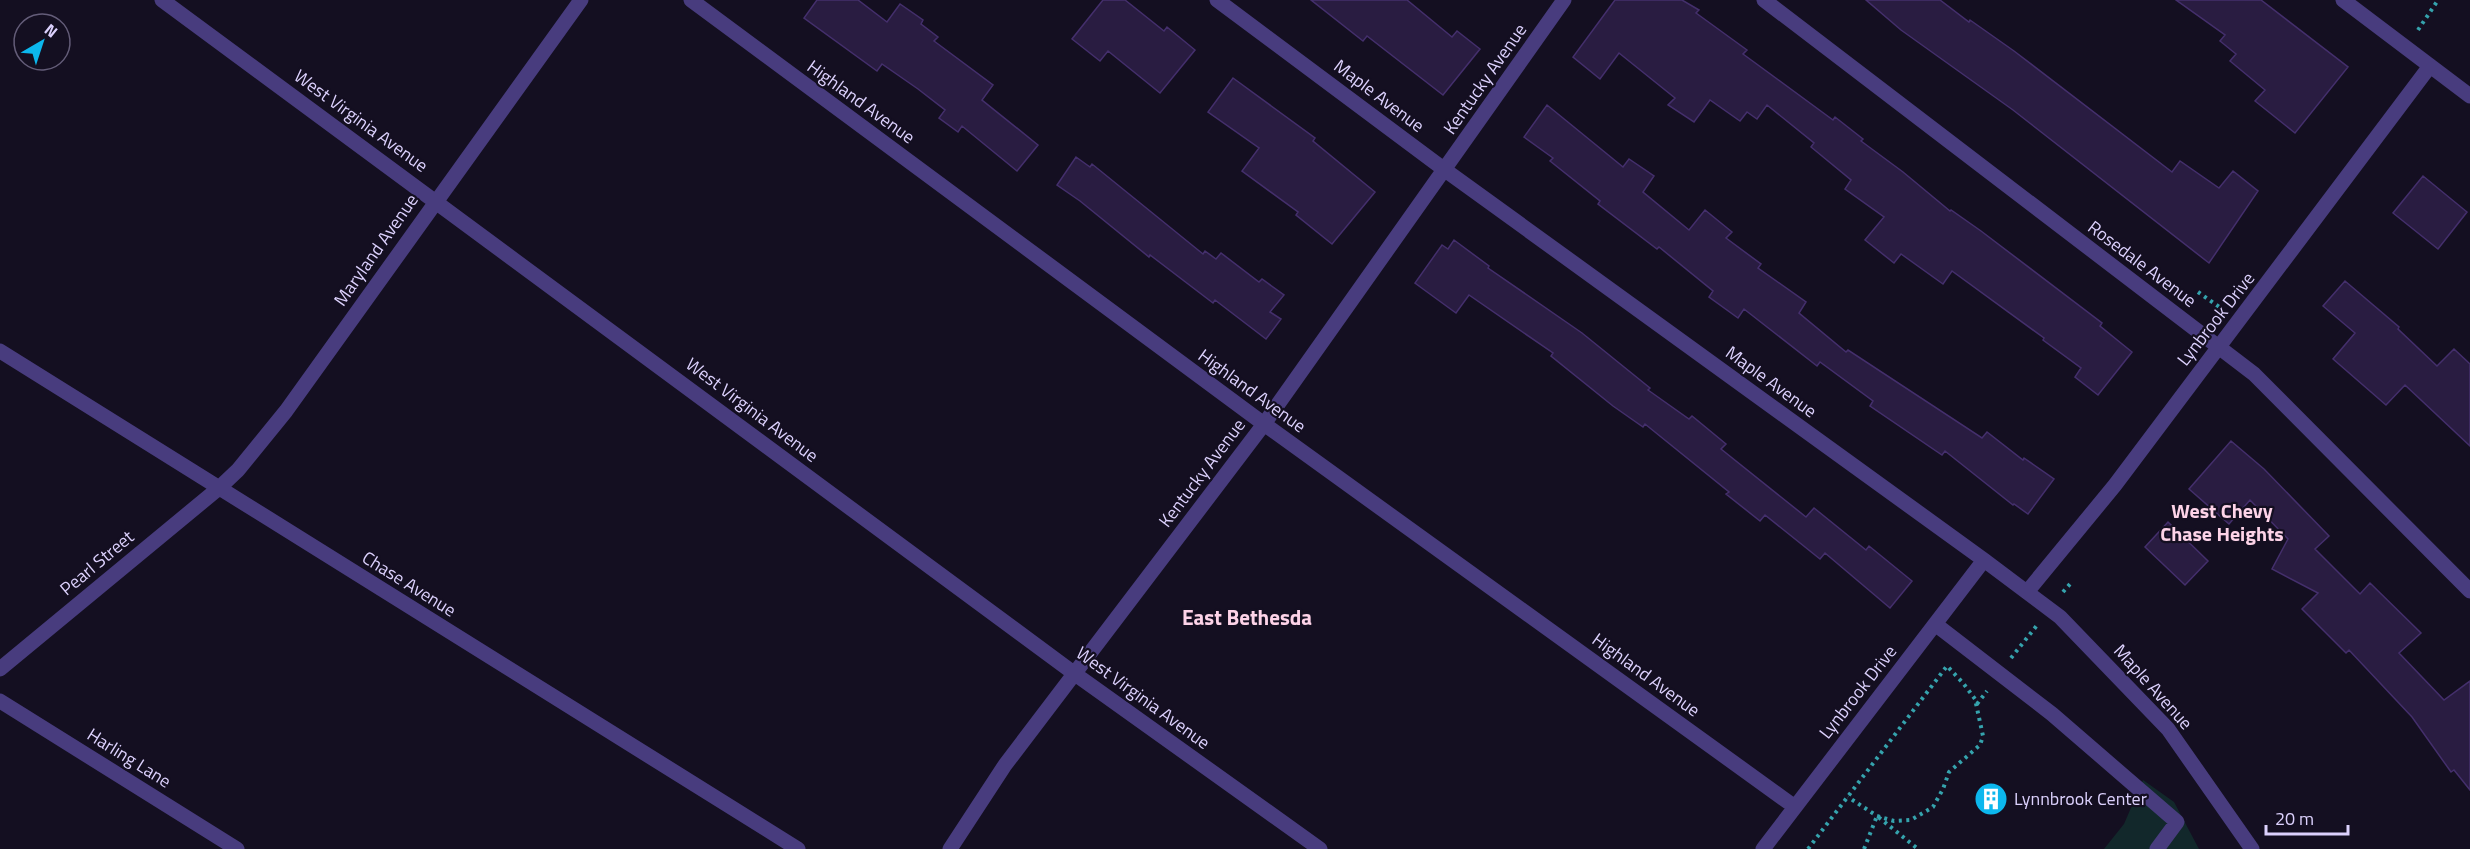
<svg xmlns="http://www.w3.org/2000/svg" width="2470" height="849" font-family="'Titillium Web',sans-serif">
<rect width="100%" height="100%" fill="#140f21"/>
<path fill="#12282b" d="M2143,780L2174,802L2199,849H2104L2124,824Z"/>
<path fill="#291c41" stroke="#442f6c" stroke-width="1.5" d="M817,0H858L887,22L900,4L923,20L921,24L938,37L934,41L993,85L982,100L1038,145L1017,171L962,126L958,132L939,118L945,110L918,89L882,64L877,71L804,18Z
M1103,0H1125L1164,31L1167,27L1195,50L1160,93L1108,51L1100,61L1072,39Z
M1311,0H1407L1452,37L1457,31L1480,49L1443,95L1367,36L1363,41Z
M1615,0H1682L1699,10L1696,13L1747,50L1743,54L1833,120L1835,117L1863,139L1861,141L1903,172L1950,211L1951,210L1981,231L2102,323L2100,326L2132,352L2098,395L2075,377L2081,368L2043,340L2044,338L1952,271L1943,284L1901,254L1894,263L1865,240L1884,217L1845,189L1851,180L1811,147L1814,143L1767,105L1757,119L1747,112L1740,121L1710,100L1694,122L1668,105L1675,98L1619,53L1600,79L1573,57Z
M1866,0H1940L1969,22L1970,20L2014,51L2172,172L2180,161L2219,188L2233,171L2258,191L2209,263L2013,110L1901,30Z
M2176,0H2261L2348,67L2295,133L2255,101L2265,90L2230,61L2236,54L2220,41L2225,35Z
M1233,78L1315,138L1313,141L1375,192L1332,244L1296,215L1298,212L1242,171L1259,148L1208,112Z
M1547,105L1623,167L1629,159L1654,176L1643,192L1689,230L1705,210L1732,232L1726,238L1761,264L1758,268L1806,302L1799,313L1846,352L1848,350L1982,438L1987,432L2023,460L2024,458L2054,479L2028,514L2014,504L2013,505L1945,451L1942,455L1870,406L1873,401L1820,362L1817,366L1744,309L1738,318L1709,297L1713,291L1659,247L1657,249L1598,204L1600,201L1550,161L1553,158L1524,137Z
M1076,157L1090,167L1092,164L1203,254L1205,251L1216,259L1221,253L1259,282L1262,279L1284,295L1270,312L1281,319L1266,339L1215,300L1213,303L1150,255L1149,257L1080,201L1057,185Z
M2423,176L2467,212L2438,249L2393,213Z
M1454,240L1489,266L1488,268L1582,333L1650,388L1648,390L1689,419L1692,416L1726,444L1721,449L1806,517L1814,508L1866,550L1869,546L1912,581L1890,608L1825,553L1820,559L1765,515L1760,521L1726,494L1729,492L1645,424L1643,427L1613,406L1551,356L1553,353L1469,295L1456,313L1423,289L1415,283L1442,245L1448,249Z
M2345,281L2399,327L2398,329L2437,366L2454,349L2470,364V446L2405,385L2386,405L2333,359L2355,333L2323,306Z
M2231,441L2264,469L2329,536L2315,549L2360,594L2370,583L2421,633L2399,653L2444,700L2470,681V790L2454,770L2451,772L2412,717L2349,650L2346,653L2302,609L2318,593L2272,569L2288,539L2250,500L2229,524L2189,489Z
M2168,522L2208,561L2185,585L2145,547Z"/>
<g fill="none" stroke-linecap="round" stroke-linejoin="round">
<path stroke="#35a3ad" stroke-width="4" stroke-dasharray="3 4.5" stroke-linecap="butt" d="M2418,30L2438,0
M2198,292L2222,309
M2063,592L2070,584
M2011,658L2038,624
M1977,704L1987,691
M1808,849L1947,666L1963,683L1975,699L1983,736L1980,745L1949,772L1943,789L1933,807L1911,820L1894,821L1877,816L1848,797
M1864,849L1877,816L1918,849"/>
<path stroke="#483c7e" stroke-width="15" d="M162,0L1075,674L1320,849
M691,0L1264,424L1795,807
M1217,0L1445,170L1984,560L2060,617L2168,729L2252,849
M1764,0L2254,374L2470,591
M2343,0L2470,96
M0,351L798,849
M2027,592L2115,485L2430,66
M1935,624L2052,714L2177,822L2157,849
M0,669L219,488L238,470L286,411L581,0
M0,701L237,849
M950,849L1005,765L1264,424L1564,0
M1763,849L1984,560"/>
</g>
<defs>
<g id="building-disc" transform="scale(1.725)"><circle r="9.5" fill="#0cb7ed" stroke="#140f21"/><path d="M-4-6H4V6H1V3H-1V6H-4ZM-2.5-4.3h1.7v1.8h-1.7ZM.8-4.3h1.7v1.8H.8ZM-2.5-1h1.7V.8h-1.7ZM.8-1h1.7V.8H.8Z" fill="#fff"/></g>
</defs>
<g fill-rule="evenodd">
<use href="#building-disc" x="1991" y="799"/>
</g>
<g text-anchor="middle" stroke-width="4.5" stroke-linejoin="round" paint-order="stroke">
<g font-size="18" fill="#dcd1fd" stroke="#140f21">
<text transform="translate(1485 79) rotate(-55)" y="6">Kentucky Avenue</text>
<text transform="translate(1379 96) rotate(37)" y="6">Maple Avenue</text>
<text transform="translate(861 102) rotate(36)" y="6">Highland Avenue</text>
<text transform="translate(361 121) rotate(36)" y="6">West Virginia Avenue</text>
<text transform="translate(376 250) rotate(-55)" y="6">Maryland Avenue</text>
<text transform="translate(2142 264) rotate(37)" y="6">Rosedale Avenue</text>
<text transform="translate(2216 319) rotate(-52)" y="6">Lynbrook Drive</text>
<text transform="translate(1771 382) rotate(36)" y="6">Maple Avenue</text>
<text transform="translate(1252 391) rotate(36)" y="6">Highland Avenue</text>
<text transform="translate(752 410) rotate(37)" y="6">West Virginia Avenue</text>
<text transform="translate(1202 473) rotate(-53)" y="6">Kentucky Avenue</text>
<text transform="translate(97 563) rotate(-40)" y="6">Pearl Street</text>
<text transform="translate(409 584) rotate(32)" y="6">Chase Avenue</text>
<text transform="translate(1646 675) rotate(36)" y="6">Highland Avenue</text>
<text transform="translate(2153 687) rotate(48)" y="6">Maple Avenue</text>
<text transform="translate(1858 692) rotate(-52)" y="6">Lynbrook Drive</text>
<text transform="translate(1143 698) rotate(36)" y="6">West Virginia Avenue</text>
<text transform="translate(129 758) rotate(32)" y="6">Harling Lane</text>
</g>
<g font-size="18" fill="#dcd1fd" stroke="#140f21" text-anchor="start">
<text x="2014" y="805">Lynnbrook Center</text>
</g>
<g font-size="20" font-weight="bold" fill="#fdd3e8" stroke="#140f21">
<text x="2222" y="518">West Chevy<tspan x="2222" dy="23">Chase Heights</tspan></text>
</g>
<g font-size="21" font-weight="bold" fill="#fdd3e8" stroke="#140f21">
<text x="1247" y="625">East Bethesda</text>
</g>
</g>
<g transform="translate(42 42) rotate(39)"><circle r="28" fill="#140f21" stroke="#645d79" stroke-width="1.5"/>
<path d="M0-4.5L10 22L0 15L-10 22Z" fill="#0cb7ed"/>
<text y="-9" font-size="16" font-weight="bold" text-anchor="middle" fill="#dcd1fd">N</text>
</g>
<path d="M2266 825v9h82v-9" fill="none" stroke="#dcd1fd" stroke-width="3"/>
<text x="2275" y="825" font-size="18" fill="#dcd1fd" stroke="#140f21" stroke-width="4.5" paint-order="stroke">20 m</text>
</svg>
